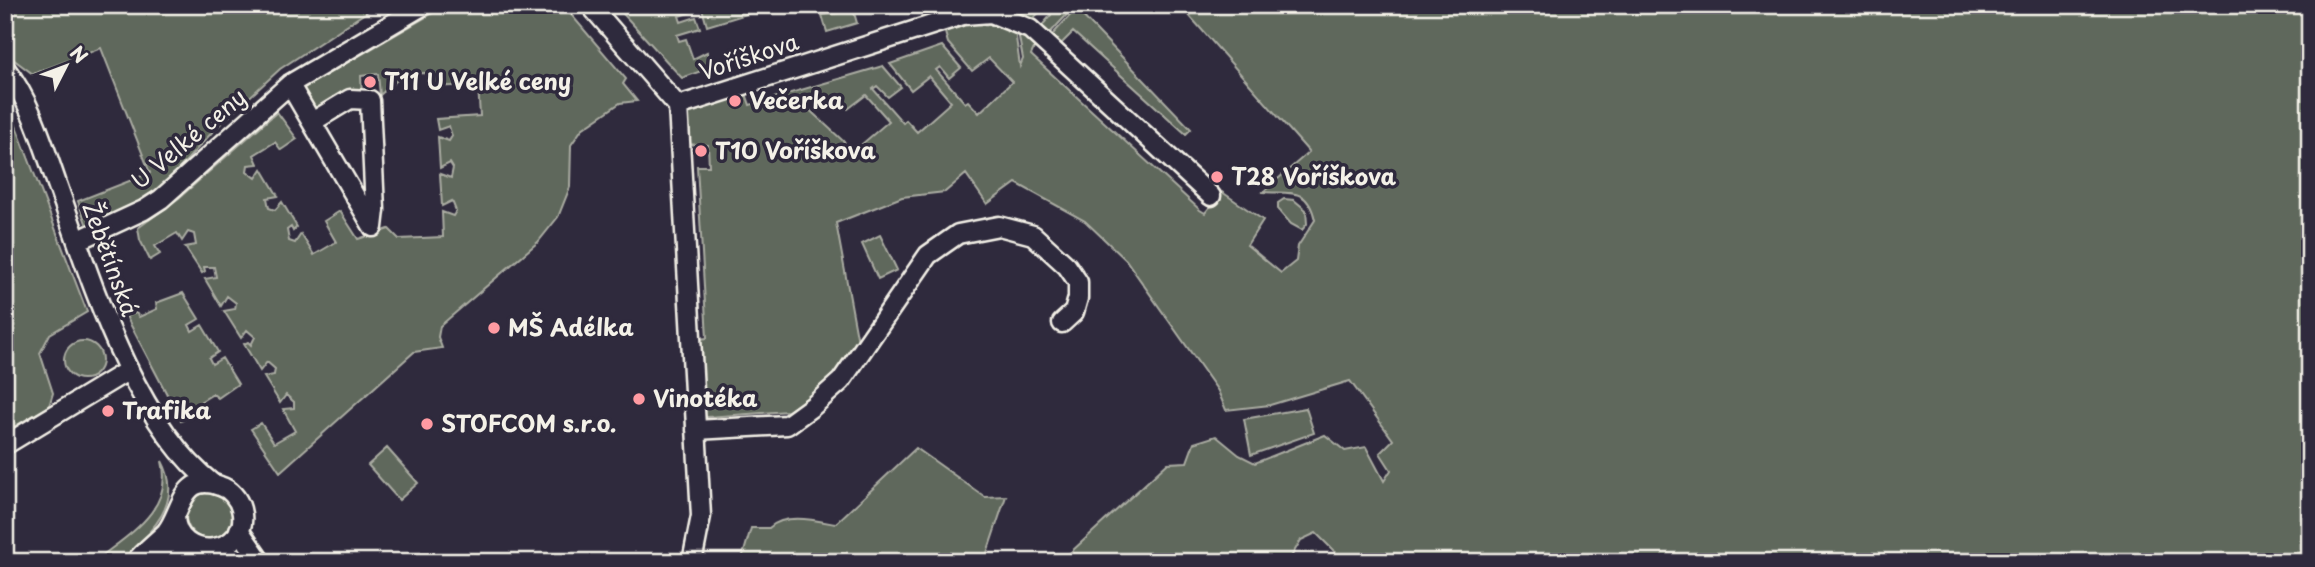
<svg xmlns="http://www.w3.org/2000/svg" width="2315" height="567" font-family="'Playpen Sans',sans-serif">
<rect width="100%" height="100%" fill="#2f2a3d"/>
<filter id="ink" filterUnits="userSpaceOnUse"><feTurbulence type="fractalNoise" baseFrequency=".0143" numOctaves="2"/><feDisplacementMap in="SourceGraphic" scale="14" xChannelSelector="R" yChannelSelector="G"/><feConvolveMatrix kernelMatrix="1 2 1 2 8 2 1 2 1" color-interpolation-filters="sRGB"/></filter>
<g filter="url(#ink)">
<path fill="#5f675b" stroke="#aaaca2" stroke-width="2" fill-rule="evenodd" d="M5,5H377L280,69L216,128L157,193L91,227L87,226L78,201L150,173L101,48L33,74L5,53Z
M447,5H563L626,79L623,84L637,101L620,103L582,129L571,145L570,187L558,217L538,242L440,326L438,337L442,348L414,352L280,472L251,429L261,423L274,443L295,431L283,409L294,408V402L286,395L280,403L264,377L274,375L275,369L267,362L260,371L244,344L248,342L251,345L255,337L247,330L241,338L224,311L235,309L236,303L227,296L221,306L205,279L216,277L214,267H204L205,271L202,273L185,247L196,245L194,234L188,232L182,241L177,233L155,246L160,254L150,260L140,240L138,228L179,198L277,112L297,139L281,150L275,142L254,155L258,164L248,165L247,171L256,178L262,169L278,196L267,198L269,208L275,210L282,202L297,227L293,231L291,227L287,230L289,241L295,243L301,234L314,255L336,242L324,221L340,211L358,239L389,229L399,239L443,237L442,212L453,216L456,211L452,201L442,206L440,174L451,178L453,168L450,163L440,168L438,137L449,141L452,136L449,126L438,130L436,119L480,116L478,85L428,87L426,73L404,74L380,95L378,74L361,76L362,96L319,109L312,107L302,89Z
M615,5H697L698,10L679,16L681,22L696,17L700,28L677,35L679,41L686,39L693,59L707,52L712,67L682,78Z
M701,5H772L773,6L707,26Z
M1002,5H1072L1074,7L1050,33L1040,28L1051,15L1044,8L1031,20Z
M1180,5H2310V562H1332L1337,554L1316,533L1301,540L1288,562H1060L1168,463L1187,462L1194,443L1216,436L1239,455L1255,463L1325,435L1345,451L1366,447L1384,481L1391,470L1380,453L1393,440L1350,381L1270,405L1226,410L1218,391L1126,260L1085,221L1016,183L987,204L966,174L945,192L902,197L836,223L858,342L826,385L788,411L694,418L690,340L707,338L697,166H709L708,145L680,144L678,106L743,85L750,105L883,66L901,87L888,97L877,86L873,89L903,123L906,120L917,132L951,102L929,76L911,90L890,64L942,46L961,68L949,78L940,67L936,70L965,103L968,101L979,113L1012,82L989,58L972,71L948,43L944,29C970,22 991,22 1015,31L1020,66L1023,59L1018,32L1031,40L1035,46L1031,55L1200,210L1205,213L1222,192L1263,220L1247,245L1281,273L1296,261L1298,246L1315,220C1308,187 1291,194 1263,192L1309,152ZM866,95L889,121L854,151L803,104L802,98L829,108L840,100L848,109Z
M852,6L857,23L827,32L822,15L838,13Z
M1076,9L1191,129L1186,134L1073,32L1060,45L1056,42L1058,39L1052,35Z
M5,97L87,312L50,334L40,353L53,393L49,406L5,432Z
M1284,199L1294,200L1306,210L1307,224L1302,230L1291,224L1278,209V203Z
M880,235L897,270L878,279L862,244Z
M183,293L199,319L189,325L192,331L202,325L218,352L209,358L212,364L222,358L238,384L218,398L213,394L195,405L196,412L181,421L126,316L136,313L139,317L157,309L156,303Z
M64 360a19 19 0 1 1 38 0a19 19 0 1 1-38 0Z
M1306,408L1314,433L1251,455L1244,419Z
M387,448L418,483L399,500L368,465Z
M916,448L985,497L1006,496L984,562H741L751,528H769C785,513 814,520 835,524Z
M162,461C176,487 169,510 150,531L153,536L118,562H94C127,535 174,511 162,461Z
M186 516a23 23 0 1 1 46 0a23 23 0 1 1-46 0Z"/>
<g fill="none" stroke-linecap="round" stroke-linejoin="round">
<g stroke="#f4f1e8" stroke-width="23">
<path id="minor" d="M590,5L678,106
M5,68C31,102 43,144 57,184C90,277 133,422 213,484
M290,84L294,92L373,227L375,210L370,100L350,99L312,122
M678,106L963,15L991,13L1030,29L1211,196
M678,106L701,516L692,562
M77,241L144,210L161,199L290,84L424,5
M696,430L787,425L813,406L841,381L928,255L958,234L999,226L1033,235L1067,266L1078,282V298L1074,312L1062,323
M5,445L129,370
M239,530L261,562
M218,549L243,562
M135,562C144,551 156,542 166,532C182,513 181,471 220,486C230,489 238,498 241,509C253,555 176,565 175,516
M142,562L175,547L191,545"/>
</g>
<use href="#minor" stroke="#2f2a3d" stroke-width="18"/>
</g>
</g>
<g fill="#ff9aa2" stroke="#2f2a3d" stroke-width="2.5">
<circle cx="370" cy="82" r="7"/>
<circle cx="735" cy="101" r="7"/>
<circle cx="701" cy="151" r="7"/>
<circle cx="1217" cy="177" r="7"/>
<circle cx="494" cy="328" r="7"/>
<circle cx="639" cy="399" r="7"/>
<circle cx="108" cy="411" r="7"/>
<circle cx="427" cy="424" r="7"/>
</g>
<g text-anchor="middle" stroke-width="7" stroke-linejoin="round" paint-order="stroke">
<g font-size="23" fill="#f4f1e8" stroke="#2f2a3d">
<text transform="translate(749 57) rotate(-18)" y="8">Voříškova</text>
<text transform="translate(189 139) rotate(-40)" y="8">U Velké ceny</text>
<text transform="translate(110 259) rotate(70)" y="8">Žebětínská</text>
</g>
<g font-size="23" font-weight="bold" fill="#f4f1e8" stroke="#2f2a3d" text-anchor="start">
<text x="384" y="90">T11 U Velké ceny</text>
<text x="749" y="109">Večerka</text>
<text x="715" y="159">T10 Voříškova</text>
<text x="1231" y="185">T28 Voříškova</text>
<text x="508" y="336">MŠ Adélka</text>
<text x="653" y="407">Vinotéka</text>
<text x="122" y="419">Trafika</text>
<text x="441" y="432">STOFCOM s.r.o.</text>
</g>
</g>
<rect width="2315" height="567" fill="none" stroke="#2f2a3d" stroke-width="28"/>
<rect x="14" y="14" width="2287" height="539" fill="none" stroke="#f4f1e8" stroke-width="2.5" filter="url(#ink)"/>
<g transform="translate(66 66) rotate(48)" stroke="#2f2a3d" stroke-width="5" paint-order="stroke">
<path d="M0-5L12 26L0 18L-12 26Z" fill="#f4f1e8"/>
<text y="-10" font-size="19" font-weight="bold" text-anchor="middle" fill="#f4f1e8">N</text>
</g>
</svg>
